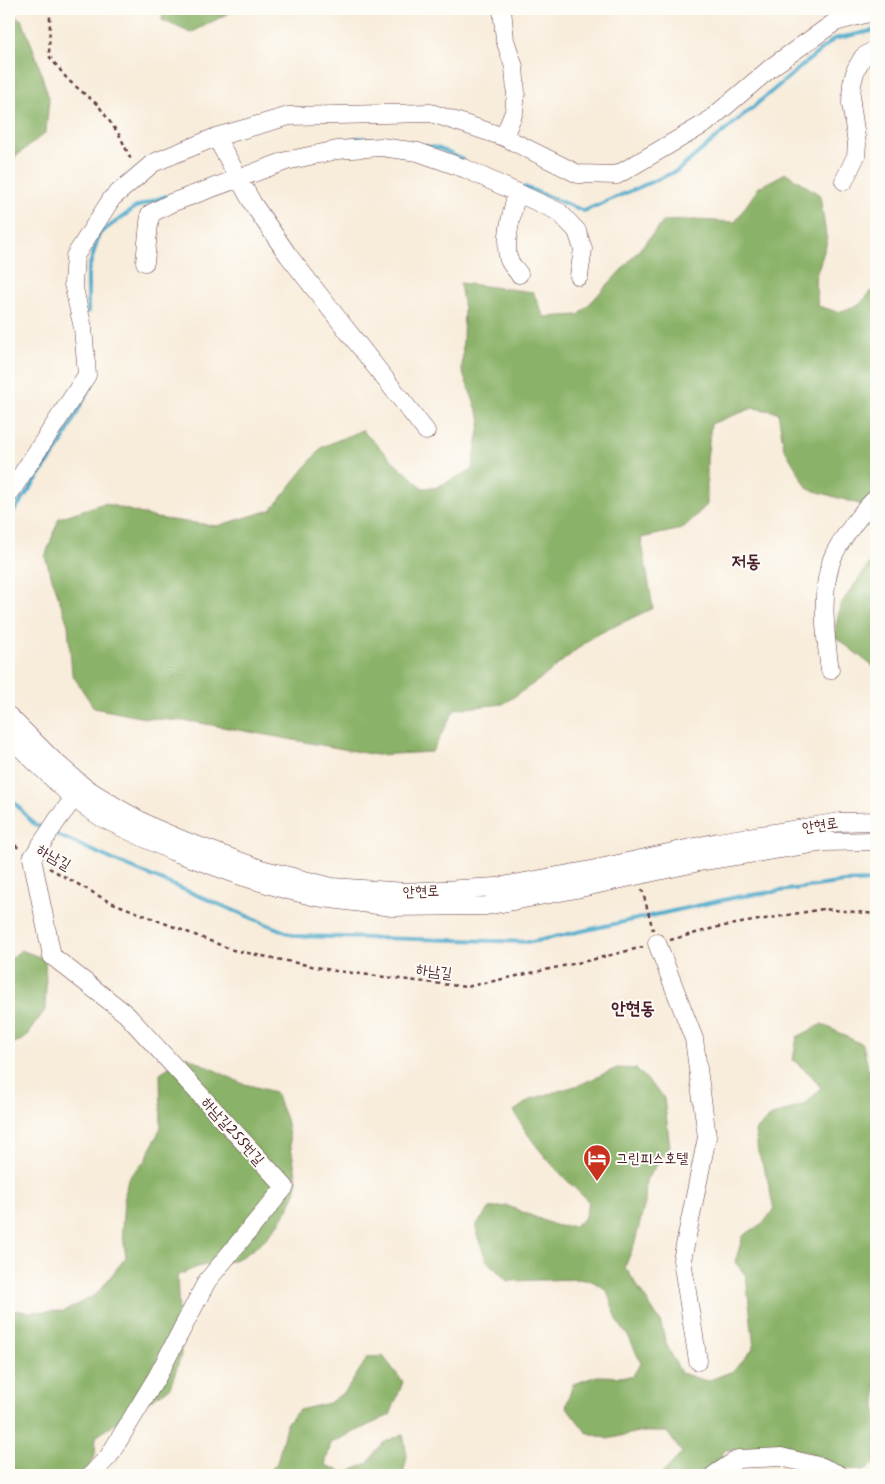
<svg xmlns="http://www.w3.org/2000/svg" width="885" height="1484" font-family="Kalam,'Poor Story',sans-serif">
<rect width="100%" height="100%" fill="#fdfcf7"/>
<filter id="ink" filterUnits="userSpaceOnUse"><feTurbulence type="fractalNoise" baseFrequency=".02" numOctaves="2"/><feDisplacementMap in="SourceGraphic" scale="10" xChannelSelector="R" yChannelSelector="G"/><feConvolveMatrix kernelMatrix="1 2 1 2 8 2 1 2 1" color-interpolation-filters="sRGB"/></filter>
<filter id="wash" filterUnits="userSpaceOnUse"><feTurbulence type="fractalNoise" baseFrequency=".0096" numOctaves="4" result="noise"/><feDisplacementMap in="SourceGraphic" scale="20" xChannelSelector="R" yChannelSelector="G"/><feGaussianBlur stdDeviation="1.12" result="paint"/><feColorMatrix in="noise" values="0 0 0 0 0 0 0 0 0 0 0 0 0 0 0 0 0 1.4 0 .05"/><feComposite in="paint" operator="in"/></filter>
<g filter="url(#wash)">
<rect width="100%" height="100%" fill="#f8ecda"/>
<path fill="#8ab268" stroke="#6a684a" d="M163,9H236L191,33L162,20Z
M9,15L22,20L36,56L49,99L46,132L9,162Z
M786,173L820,195L827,242L815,279L818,306L838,312L859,305L876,286V529L859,504L808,489L784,448L778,412L753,408L711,424L707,459V505L682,529L641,538L653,608L592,637L542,678L503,704L455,709L432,752L376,755L195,722L145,718L94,708L72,674L68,625L45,557L59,518L104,503L156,518L217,526L271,510L322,447L362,430L392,460L423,488H435L472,470L481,420L462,371L464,309L460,283L533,292L544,317L579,315L626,265L664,221L695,220L735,222L759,187Z
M876,555V668H875L834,636L840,605Z
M21,950L45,959L46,986L45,1010L24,1039L9,1045V960Z
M822,1024L863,1045L870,1077H876V1463L863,1470L844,1469L804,1451L780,1447L725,1450L718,1462L698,1475H661L682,1453L667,1432H638L608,1439L586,1432L566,1406L573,1384L597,1376L632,1377L641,1363L630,1339L618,1322L607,1291L602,1287L592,1281L578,1279L507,1281L487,1261L477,1235V1224L490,1208L508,1206L557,1226H574L584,1219L589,1202C562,1176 531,1145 514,1111L531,1099L579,1085L617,1068L637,1069L664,1098L670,1147L646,1180L645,1203L635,1242L625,1267L660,1321L667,1346L681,1373L707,1381L733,1371L754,1348L746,1276L735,1262L743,1236L764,1222L774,1210L767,1177L758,1152L755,1131L770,1117L805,1104L821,1088L811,1075L793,1060L797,1037Z
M186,1056L241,1083L275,1092L286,1119L297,1180C296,1209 263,1249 236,1259C224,1264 210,1263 198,1267C191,1269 184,1273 177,1276L181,1355L170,1388L120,1419L96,1437L95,1455L86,1475H9V1310L29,1312L64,1311L97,1294L126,1257L122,1229L124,1200L128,1178L145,1161L161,1127L160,1073Z
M383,1356L403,1382L390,1415L331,1443L325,1465L346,1473L368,1463L383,1443L403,1434L407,1456L403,1475H267L277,1463L287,1422L299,1410L329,1403L346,1391L368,1357Z"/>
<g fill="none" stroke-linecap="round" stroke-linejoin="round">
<path stroke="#4daacb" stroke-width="4" d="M342,142L359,138L375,140
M424,146L438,148L462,159
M525,187L584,211L677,171L834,39L876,30
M88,312V272L99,234L136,207L166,196
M9,518L60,446L92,383L93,379
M9,797L34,824L45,829
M55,834L120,863L295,936L532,942L737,897L844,882L876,881"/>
</g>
</g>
<g filter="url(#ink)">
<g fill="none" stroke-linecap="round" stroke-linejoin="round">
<g stroke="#643e45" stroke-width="19">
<path id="minor" d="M502,9L505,40L514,67L516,93L514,112L504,137
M216,137L253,204L288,255L426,431
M844,181L856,156L857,144L851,103L852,84L856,69L863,57L876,49
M517,192C513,208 503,245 509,260C511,265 516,269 519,274
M145,262L150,214L171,203L286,161L337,150L381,147L418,152L466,169L559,212L577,231L583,249L579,276
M9,494L87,375L83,328L73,284L75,256L112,198L153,163L216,137L289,116L431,113L504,137L578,174L617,175L706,123L773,66L835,22L876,11
M830,670C825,636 820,592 832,559C838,543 863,510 876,498
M9,716L52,759L83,786L118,808L152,827L185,841L261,869L332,887L406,892L497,887L591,870L718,842L840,822L876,821
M9,737L74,799L102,818L172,851L244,877L280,888L316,897L392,907L486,906L576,889L704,861L824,842L876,841
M81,789L58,819L32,858L52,956L126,1014L285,1187L207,1281L157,1377L109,1456L91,1475
M657,943L694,1039L707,1137L682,1260L698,1361
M714,1475L738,1459L781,1457L822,1467L840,1475"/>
</g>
<path stroke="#643e45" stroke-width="2.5" stroke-dasharray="4 4" stroke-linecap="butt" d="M47,9L50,18L49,56L68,80L98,105L120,136L132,162
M9,840L21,850
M49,868L108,901L233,950L336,971L466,987L591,960L643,947
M642,889L653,930
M670,940L718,927L823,909L876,914"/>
<use href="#minor" stroke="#fff" stroke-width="18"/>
</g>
</g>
<defs>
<g id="hotel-pin" transform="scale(1.4375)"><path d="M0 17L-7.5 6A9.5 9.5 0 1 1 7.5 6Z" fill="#c8321e" stroke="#fdfcf7"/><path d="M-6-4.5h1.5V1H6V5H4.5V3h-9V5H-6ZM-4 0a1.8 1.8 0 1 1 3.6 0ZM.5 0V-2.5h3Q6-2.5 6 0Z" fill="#fff"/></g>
</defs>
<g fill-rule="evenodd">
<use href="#hotel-pin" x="597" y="1158"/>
</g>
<g text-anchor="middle" stroke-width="4" stroke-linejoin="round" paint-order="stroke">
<g font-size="15" fill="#4a1f2b" stroke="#fdfcf7">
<text transform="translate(820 825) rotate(-9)" y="5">안현로</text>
<text transform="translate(54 857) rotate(30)" y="5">하남길</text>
<text transform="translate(421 891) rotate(-2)" y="5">안현로</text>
<text transform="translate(434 971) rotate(7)" y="5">하남길</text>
<text transform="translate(233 1131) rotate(48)" y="5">하남길255번길</text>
</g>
<g font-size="15" fill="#4a1f2b" stroke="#fdfcf7" text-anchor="start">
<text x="616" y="1163">그린피스호텔</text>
</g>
<g font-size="18" font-weight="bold" fill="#4a1f2b" stroke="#fdfcf7">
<text x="746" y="567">저동</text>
<text x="633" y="1014">안현동</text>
</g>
</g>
<rect width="885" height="1484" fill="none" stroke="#fdfcf7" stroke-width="30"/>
</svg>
